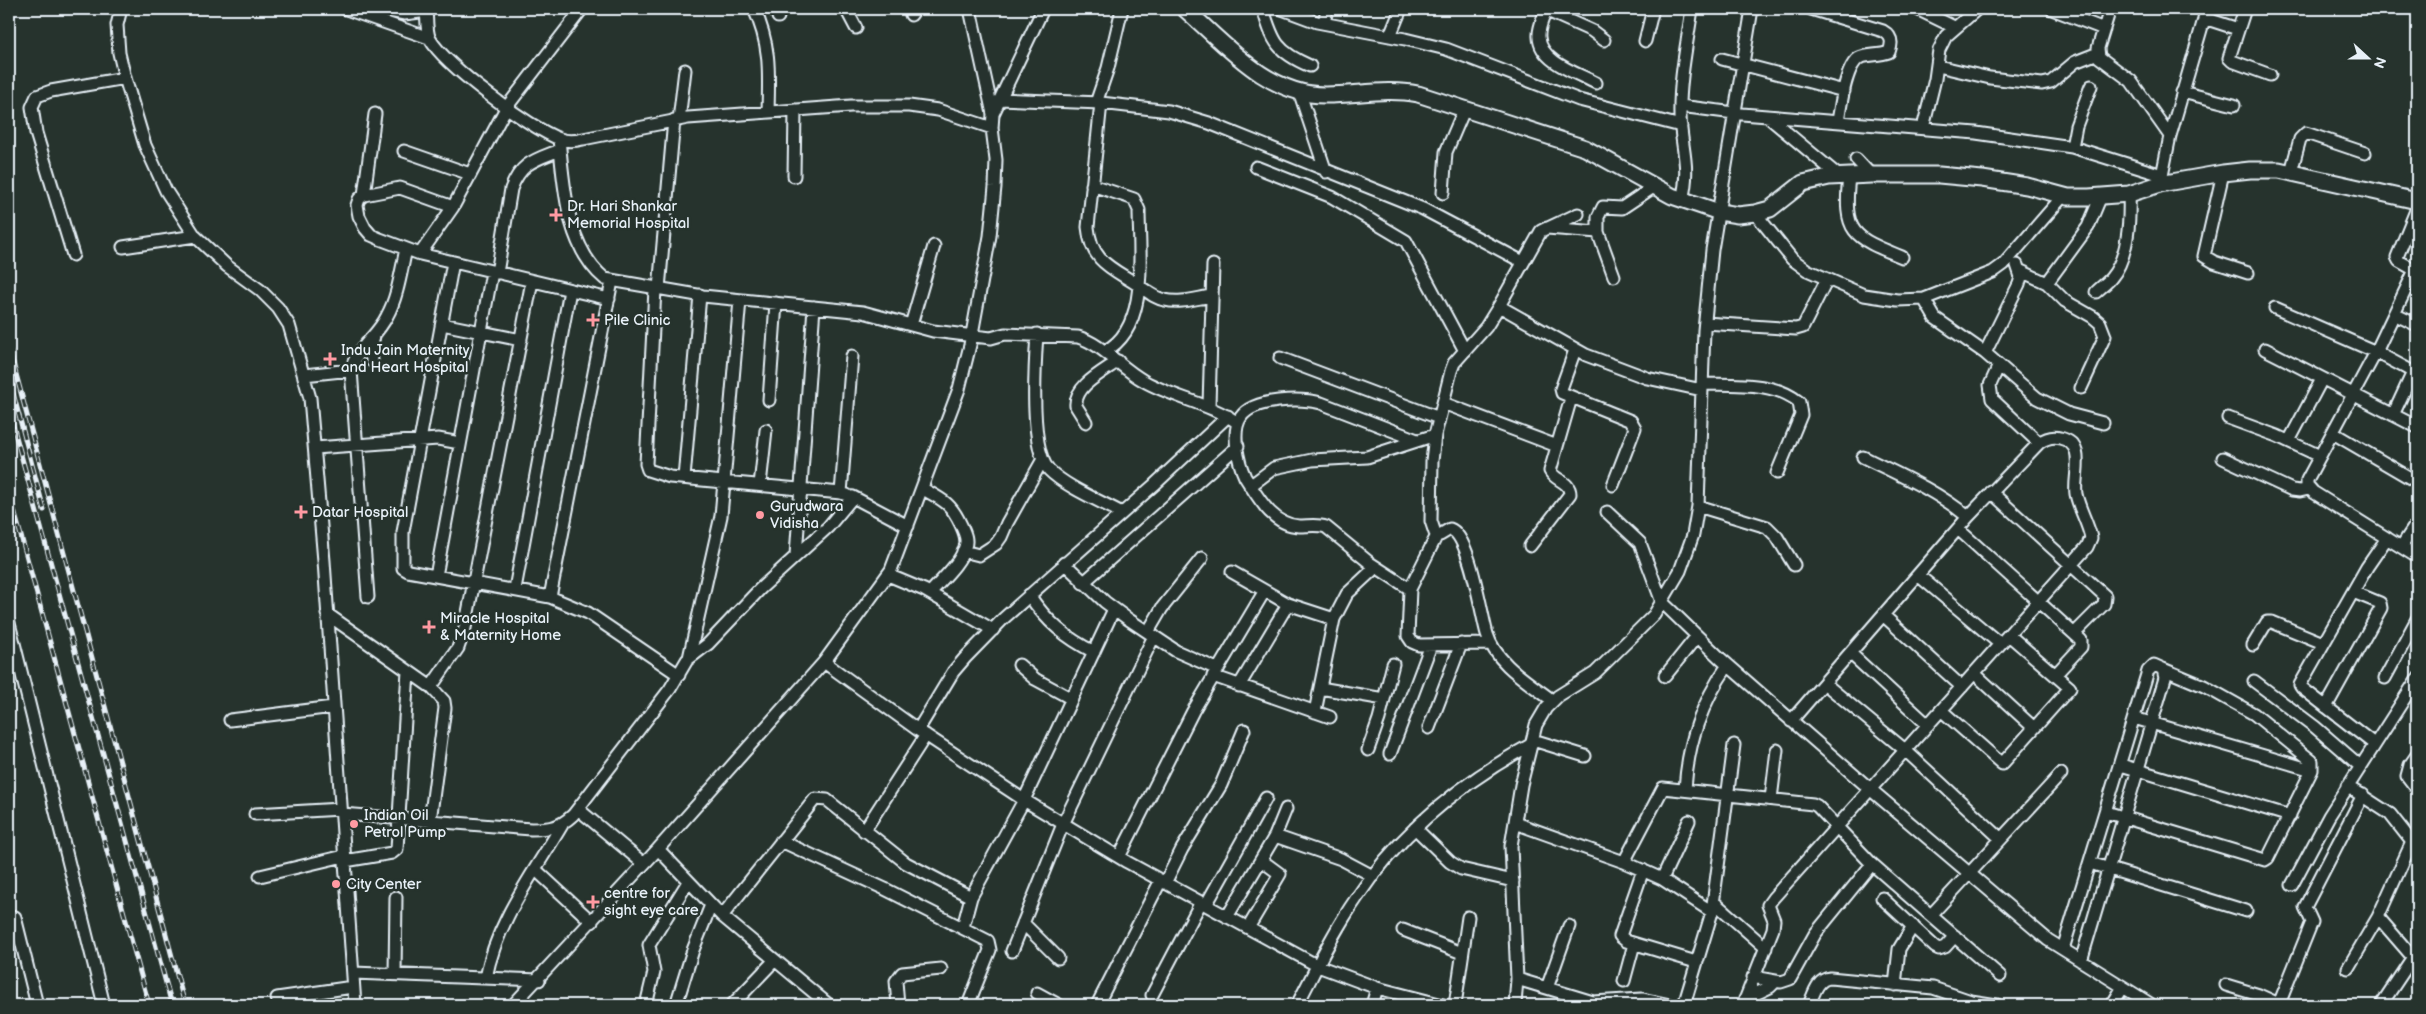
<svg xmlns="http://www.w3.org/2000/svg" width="2426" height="1014" font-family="'Balsamiq Sans',sans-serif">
<rect width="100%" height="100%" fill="#26332d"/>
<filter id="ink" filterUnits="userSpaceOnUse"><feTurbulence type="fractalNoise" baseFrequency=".02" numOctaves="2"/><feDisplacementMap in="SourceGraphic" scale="10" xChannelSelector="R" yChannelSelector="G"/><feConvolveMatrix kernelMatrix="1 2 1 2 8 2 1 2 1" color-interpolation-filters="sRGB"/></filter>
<g filter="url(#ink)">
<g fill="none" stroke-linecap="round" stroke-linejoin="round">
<g stroke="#e8f1f8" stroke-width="15">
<path id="minor" d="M121,9L117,25L119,53L125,78L145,145L166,191L195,236L227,266L260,290L278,308L289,325L310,398L324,561L355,1005
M346,9L429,38
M426,9C427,17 426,32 430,39C444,65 531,129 560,139C568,142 575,141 583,139L688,118L851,106H909L938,110L992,128
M754,9C771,45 769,73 768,112
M778,9V17
M846,9L856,28
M970,9L993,114
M1263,9C1273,42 1277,52 1310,66
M1282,9L1317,22L1405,39L1446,49L1579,100L1681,126
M1543,9L1592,31L1604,40
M1811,9L1883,31C1892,36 1893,42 1889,52C1879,56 1866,54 1859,58C1845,67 1841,106 1838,121
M1917,9L1954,27
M2052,9L2104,29
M2110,9L2098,48L2099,57L2131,81L2170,136
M2245,9L2229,58L2232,61L2270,75
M1546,10C1543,19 1538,28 1539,37C1540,62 1577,73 1596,83
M911,15L915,9
M2204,18L2238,29
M1324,23L1327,9
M1390,36L1401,9
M1645,41L1653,9
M1722,59L1844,91
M1938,66L1990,78L2042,84L2051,82L2075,62L2098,53
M2182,92L2234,105
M1300,94L1326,172
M1000,99L1101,103L1169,111L1209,123L1423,209L1523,262
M1096,103L1108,68L1122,9
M1101,103L1088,227C1091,262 1112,268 1138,285C1147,291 1154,298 1165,300C1180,304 1197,298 1212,296
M1680,106L1742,114L1976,133L2072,147L2162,175
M1767,116L1840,177
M679,120L685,70
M1923,128L1935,79L1939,50L1946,36L1977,9
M559,139C564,186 566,247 605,279L703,296L863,312L933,331L991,338L1005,334L1078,337C1104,345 1120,368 1144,381C1174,398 1209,403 1238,423
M2072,147L2076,126L2091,86
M404,151L470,174
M1856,159L1871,175
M1256,167L1332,197L1406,241L1465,351
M2291,172L2300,139L2306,133L2365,153
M2223,173L2204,256L2214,262L2248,273
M794,176L795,110
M1849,176C1843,233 1852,237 1902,257
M2161,181L2170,136L2207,9
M1092,185L1134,199L1139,210C1139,252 1150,328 1105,351
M1443,193L1446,152L1464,110
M364,195L375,114
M1682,200C1691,166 1681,148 1680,116C1679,81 1687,44 1692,9
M453,207L400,188L364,195L359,199L357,205L359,216L365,228L371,235L380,239L420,254L609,299
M2417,208L2397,257L2399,261L2415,270L2376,352L2307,480V485L2313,492L2417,557
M1755,213L1792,259L1807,270L1864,295L1897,300L1924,299L1993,272L2004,264L2064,195
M1548,228L1578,214
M1598,232L1614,276
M123,247L195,236
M420,254L453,207L506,108L582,9
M73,255L36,133L32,107L37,96L51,91L125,78
M453,262L403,532V568L408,571L550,597L588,613L679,675
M2019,270L2047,283L2065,301L2093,317L2100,323L2105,336L2081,388
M497,273L511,189C521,162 535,160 560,150
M2047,283L2088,227L2101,196
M655,289L646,464L648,470L670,477L841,493
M659,289L674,120
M2096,292C2101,287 2107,283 2111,278C2129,257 2130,220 2129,194
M1924,299L1935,318L1985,353L2037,398L2069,414L2103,423
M1499,306L1586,355L1647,378L1702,390
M2275,308L2376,352L2417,374
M2394,314L2417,325
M1705,323L1796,329L1803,327L1827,279
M442,324L521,340
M911,325L934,246
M1037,334C1035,364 1029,448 1049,470C1066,487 1100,501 1122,513
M2265,349L2417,427
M1575,350L1561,389L1562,393L1631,421L1635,428L1613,485
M1985,353L2019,284L2021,277L2017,265
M1280,358L1439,418
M372,361L371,350L374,336
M1999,365L1990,385L1992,399L2039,443
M304,375L351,370
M1702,384C1733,385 1774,381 1799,402L1801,415L1777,473
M769,400L776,303
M1443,403L1557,446
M1209,406L1213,265
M2393,415L2413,372
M2228,418L2277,436L2320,456
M1086,422L1076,406C1074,386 1103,372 1118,361
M2333,433L2417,482
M2289,441L2322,379
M315,448L438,439L460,443
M1863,457C1900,475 1937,491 1968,517
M2223,458L2292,490L2300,491L2309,489
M684,478L700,295
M760,485L766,430
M1250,486L1274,468L1312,460L1367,457L1435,435
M923,489C943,500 951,503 961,525C964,532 968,539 965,547C960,564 941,580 930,593
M1991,492L2105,596L2104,604L2075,633
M847,495L841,493L852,356
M1698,506L1767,527L1777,537L1794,565
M1607,512L1640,543L1662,602L1721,659L1870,789L2048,940L2152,1005
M1958,529L2081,640V647L2055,675
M1437,535L1410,589L1408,636L1412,642L1419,645L1490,644
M1530,546L1570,494C1570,481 1555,481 1550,471L1571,398
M2401,547L2417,523
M963,551L979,555L996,544L1001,537L1007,523L1042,461
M796,555L814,307
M1064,563L1105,602L1128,619L1176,651L1217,669
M1232,572L1288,604L1334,619
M888,575L924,590L993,630
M1918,575L2000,644
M436,576L492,272
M1083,583L1238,446
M515,589L570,290
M1410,589L1370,563L1326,527C1317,524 1308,526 1299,526C1272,525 1258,497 1245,477C1238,462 1231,431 1241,417C1254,398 1301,398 1321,403L1417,440
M1029,595C1047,622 1066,638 1094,652
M368,597L351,370C357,347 377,337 387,316C398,296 401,271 406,249
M550,597L612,281
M327,614L431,687L444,701L445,708L430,821
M1883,615L1962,687
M9,623L104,1005
M1148,632L1162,608L1202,558
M2253,645L2267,622H2272L2323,643
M1850,653L1928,725
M689,658L721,516L740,300
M824,662L918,730L1024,800L1127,862L1318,966L1377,988L1443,1005
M1019,665L1035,679L1072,699
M1974,673L2034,728
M1213,676L1330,717
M1665,676L1697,636
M2385,678L2417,619
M2254,681L2315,727L2360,766
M1824,683L1905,750L2001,839
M1239,686L1288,604
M431,687L458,648L465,628L532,281
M1320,688L1384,699
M1553,701C1530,683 1496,664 1487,634C1481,614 1470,535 1450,529L1440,535L1435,533L1431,521L1432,461L1435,435L1451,371L1454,363L1486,327L1499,306L1541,231L1547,228L1598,232V217L1603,207L1622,208L1655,186
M2326,707L2381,608L2380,603L2353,592
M1941,710L2002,764L2070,688L2009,635
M1315,712L1334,619L1347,594L1376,567
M2134,718L2312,770
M230,720L333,707
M1429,728L1461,644
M918,730L953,672L965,658L1004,618L1154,485L1228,416
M1533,740L1585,756
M2374,744L2302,688L2300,685L2367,567L2387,538
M1368,750L1379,719L1393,664
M1390,754L1431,645
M2417,755L2410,765L2407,776L2417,789
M2121,765L2290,816
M2347,786L2390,814L2412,842L2378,917L2417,962
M1685,789C1688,742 1701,704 1728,665
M1771,799L1777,750
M578,809L644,864
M2106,812L2265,860L2268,858L2312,770V761L2254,714L2204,686L2163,669
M255,814L341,809
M342,814L531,829C549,829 559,828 573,815L670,689L687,660L708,644L760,589L828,527L853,497L908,526
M1515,823L1624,862L1662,879L1712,912
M1415,828L1450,862L1461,869L1513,881
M864,831L926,735
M1275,836L1341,859L1373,876
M781,841L885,889L988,941L990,950L968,1005
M658,849L722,916L829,1005
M1119,857L1193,711L1264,592
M345,861L392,853L397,849L408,671
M1624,862L1663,788L1813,804L1817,806L1872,864L2000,976
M2090,863L2246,911
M536,870L592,922
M1643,870L1620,936L1626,941L1696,962
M260,876L344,856
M1662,879L1689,821
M1165,883L1182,849L1221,785L1244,730
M2292,885L2329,816L2417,679
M1882,898L1935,947L1939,949L1945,947L1955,936
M1714,902L1766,948
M1206,905L1266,798
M1931,915L2061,774
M722,916L815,799L827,800L906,863L971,897
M15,917L37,1005
M1227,917L1275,836L1286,809
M1023,923L1058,958
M963,927L971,897L1024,800L1114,609
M1248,928L1280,874L1261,860
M1403,930L1462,953
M2063,949L2148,671L2154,665L2163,669L2165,678L2081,961
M1012,951L1063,824L1154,636
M2348,968L2378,917
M353,973L539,980
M395,974L396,897
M1753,977L1781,982L1790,979L1815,934L1872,864
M486,978C496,922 534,873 562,825
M1517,979L1593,1002L1642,999L1670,1005
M1624,981L1634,944
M1895,985L1899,949L1913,926
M2226,985L2259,995L2281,1005
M1547,988L1569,926
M1037,993L1059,1005
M1152,995L1201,902
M277,998L353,987
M1745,999L1770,987L1776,981
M2279,1004L2312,922L2305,907L2363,795
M513,1005L658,849L824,662L891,570L959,389L970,345L990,236L995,187L996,160L992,128L993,114L1043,9
M646,1005L654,972L649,945L688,882
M676,1005L693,950L711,905
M732,1005L774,961
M898,1005L896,981L902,973L941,969
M1097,1005L1161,880
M1297,1005C1316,969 1333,932 1356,899C1400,832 1462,782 1532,744
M1372,1005L1377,988
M1455,1005L1468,917
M1515,1005L1517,979L1511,846L1521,785L1536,725L1546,708L1558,696L1595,673L1654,615L1680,571L1693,535L1698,506L1704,330L1712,250L1752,9
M1684,1005L1712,912L1734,745
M1743,1005L1773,929L1774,920L1768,905L1773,898L2087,547L2091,538C2088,523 2079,509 2076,494C2073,475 2088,444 2060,438C2052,436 2046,438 2039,443L1968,517L1791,721
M1809,1005C1814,994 1817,979 1830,978L1933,988L1971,1001L1997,1005
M2112,1005L2123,987
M2381,1005L2413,957"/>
</g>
<g stroke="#e8f1f8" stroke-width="19">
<path id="major" d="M388,9L404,12L428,9
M1185,9C1225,44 1268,96 1326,95C1357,95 1387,88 1418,94L1585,148L1672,196L1719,212L1738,215L1755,213L1770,209L1803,183L1829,177L1871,175H1939L1982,179L2027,186L2068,197H2089L2129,194L2160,184L2223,173L2250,170H2279L2417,201"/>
</g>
<use href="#minor" stroke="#26332d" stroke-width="11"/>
<use href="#major" stroke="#26332d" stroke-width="15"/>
<g stroke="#e8f1f8" stroke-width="5">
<path id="rail" d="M9,348L185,1005
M9,378L44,510
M9,411L172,1005
M9,492L149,1005"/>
</g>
<use href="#rail" stroke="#26332d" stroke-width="3" stroke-dasharray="9" stroke-linecap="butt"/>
</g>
</g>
<g fill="#ff9aa2" stroke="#26332d" stroke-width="2">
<path d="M553.5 207.5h5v5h5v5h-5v5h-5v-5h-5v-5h5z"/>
<path d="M590.5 312.5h5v5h5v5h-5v5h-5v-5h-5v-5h5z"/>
<path d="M327.5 351.5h5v5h5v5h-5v5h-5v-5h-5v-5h5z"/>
<path d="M298.5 504.5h5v5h5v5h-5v5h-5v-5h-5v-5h5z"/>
<circle cx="760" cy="515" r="5"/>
<path d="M426.5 619.5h5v5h5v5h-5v5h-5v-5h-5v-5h5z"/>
<circle cx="354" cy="824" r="5"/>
<circle cx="336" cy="884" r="5"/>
<path d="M590.5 894.5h5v5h5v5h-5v5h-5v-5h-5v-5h5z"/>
</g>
<g text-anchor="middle" stroke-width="5" stroke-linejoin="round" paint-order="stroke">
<g font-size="15" fill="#e8f1f8" stroke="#26332d" text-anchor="start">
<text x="567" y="211">Dr. Hari Shankar<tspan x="567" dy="17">Memorial Hospital</tspan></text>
<text x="604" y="325">Pile Clinic</text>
<text x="341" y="355">Indu Jain Maternity<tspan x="341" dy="17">and Heart Hospital</tspan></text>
<text x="770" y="511">Gurudwara<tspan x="770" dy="17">Vidisha</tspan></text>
<text x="312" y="517">Datar Hospital</text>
<text x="440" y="623">Miracle Hospital<tspan x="440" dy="17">&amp; Maternity Home</tspan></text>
<text x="364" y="820">Indian Oil<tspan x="364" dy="17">Petrol Pump</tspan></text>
<text x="346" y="889">City Center</text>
<text x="604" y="898">centre for<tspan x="604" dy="17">sight eye care</tspan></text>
</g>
</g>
<rect width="2426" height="1014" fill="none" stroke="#26332d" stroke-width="30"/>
<rect x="15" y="15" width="2396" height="984" fill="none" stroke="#e8f1f8" stroke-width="2" filter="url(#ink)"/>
<g transform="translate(2368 58) rotate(111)" stroke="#26332d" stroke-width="4" paint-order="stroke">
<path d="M0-4L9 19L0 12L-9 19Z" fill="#e8f1f8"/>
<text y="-8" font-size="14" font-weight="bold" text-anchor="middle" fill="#e8f1f8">N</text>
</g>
</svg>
